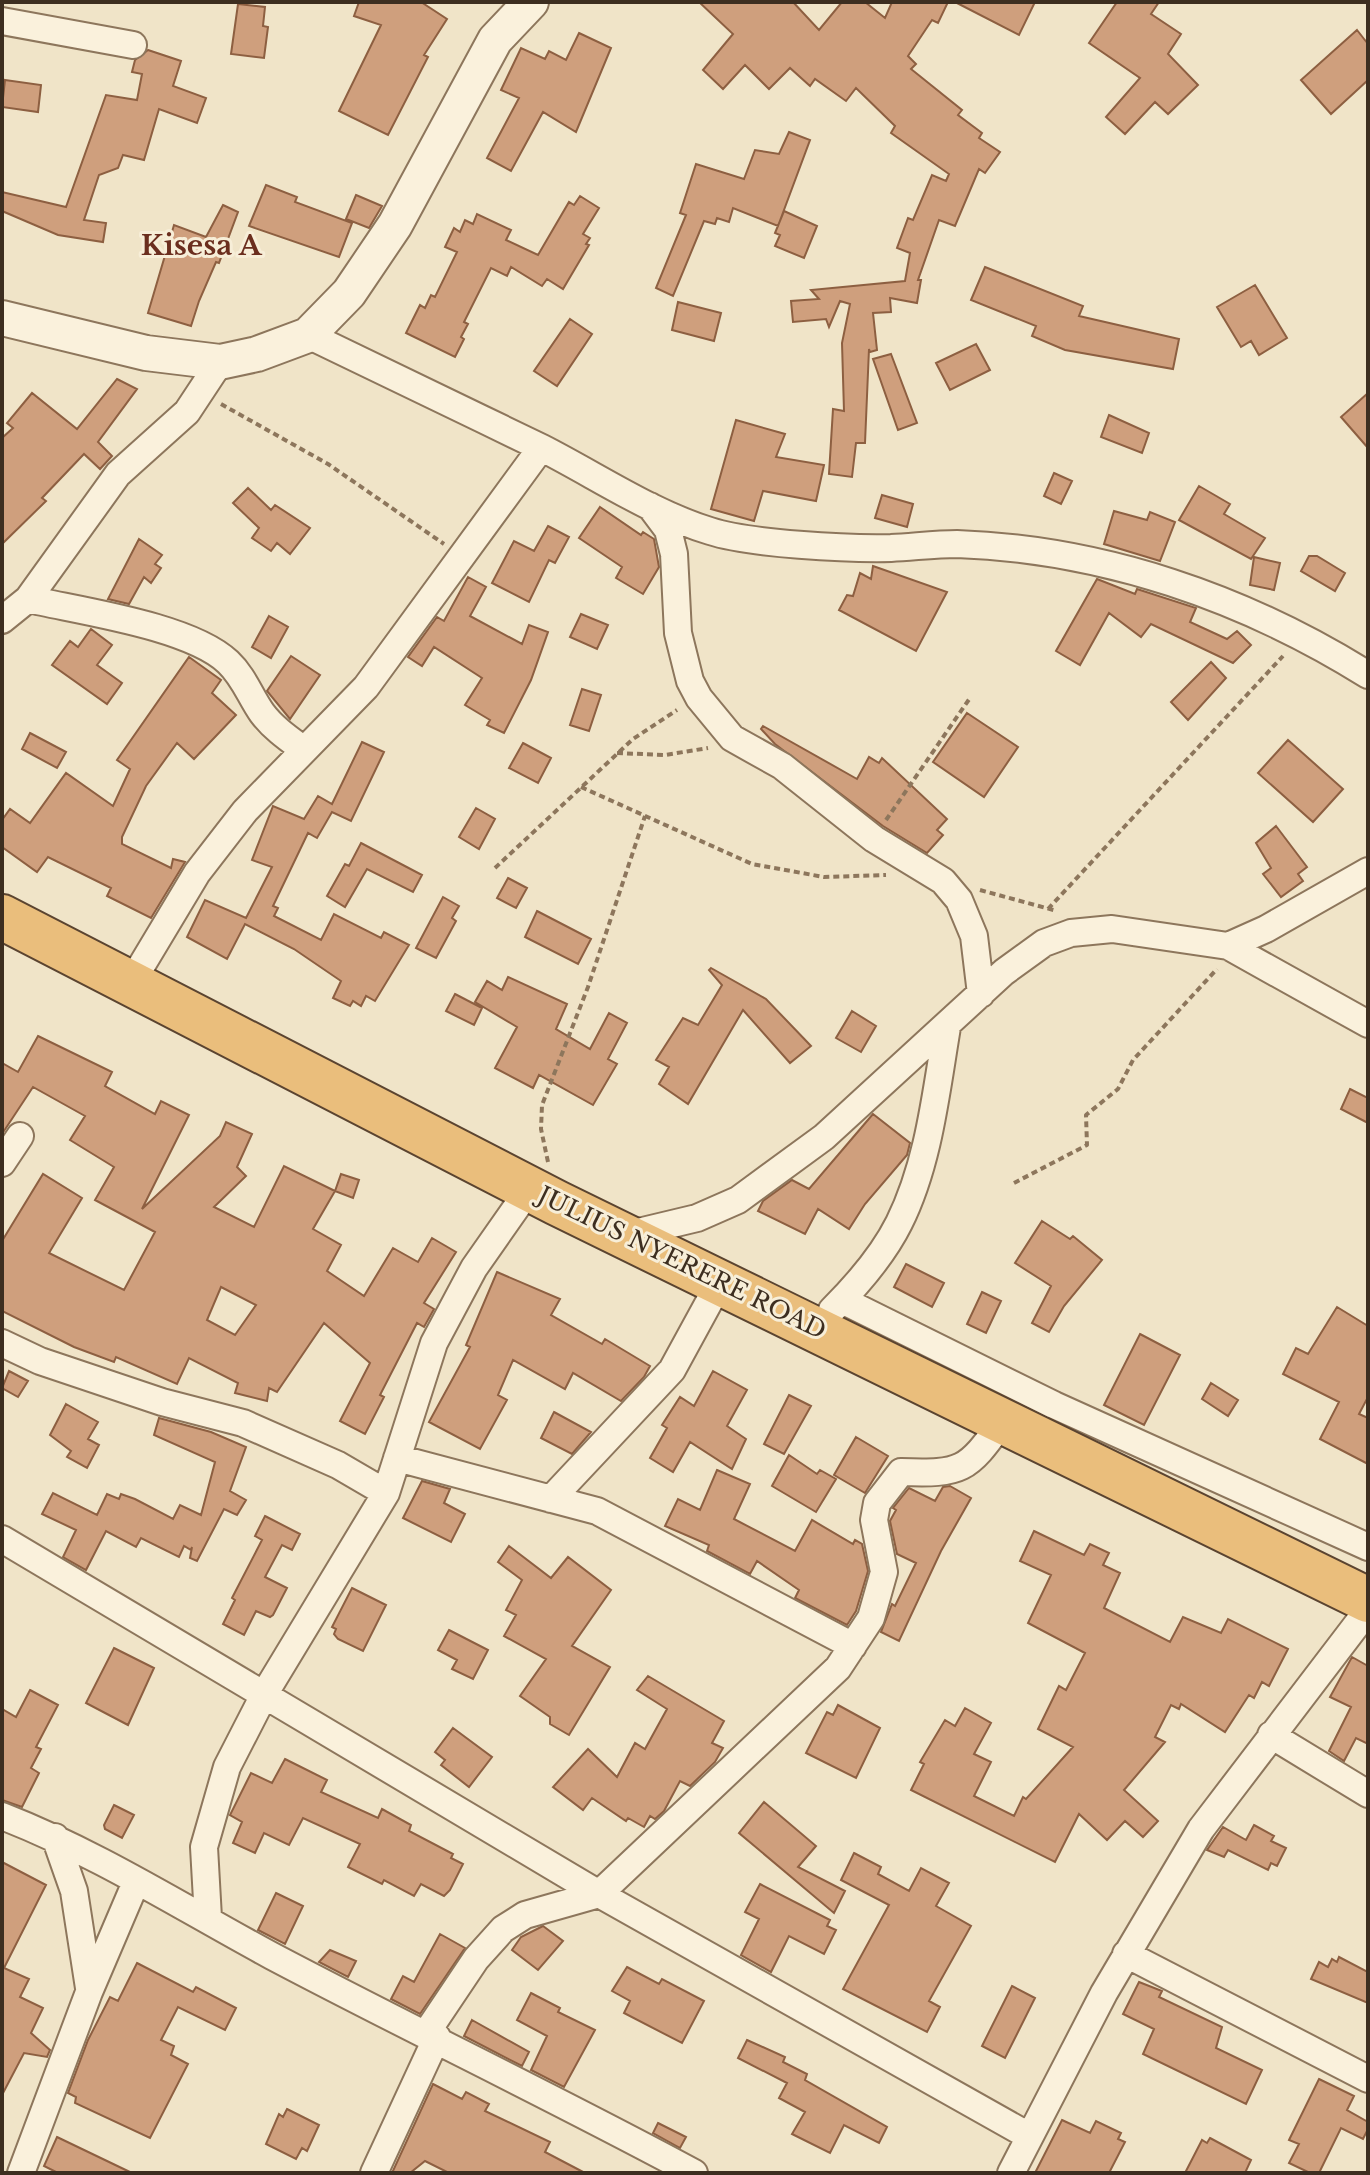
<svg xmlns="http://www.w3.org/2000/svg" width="1370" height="2175" font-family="'Libre Baskerville',serif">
<rect width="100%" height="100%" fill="#f0e4c8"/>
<path fill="#cf9f7d" stroke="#8d5f41" stroke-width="2" fill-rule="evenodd" d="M359,2H421L447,19L424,55L428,57L388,135L339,111L381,25L354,16Z
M699,2H793L819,30L842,2H865L885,18L892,2H948L938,23L932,20L908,56L916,64L911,69L962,110L958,115L982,133L979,138L1000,152L985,173L979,169L955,226L939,220L918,280H921L917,303L890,298L891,312L873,313L877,350L870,352L869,349L865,443H856L852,477L829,474L833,409L844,411L842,343L850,304L840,301L829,327L826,319L793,322L791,301L819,299L811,290L905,281L910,253L897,248L908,218L913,220L932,175L946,181L949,174L891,133L895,126L856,88L846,101L815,79L810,86L790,68L769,89L745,65L723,89L703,70L733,34Z
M955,2H1035L1019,35Z
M1117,2H1159L1151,14L1181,34L1168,54L1198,85L1168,114L1155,102L1125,134L1106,117L1140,78L1089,43Z
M238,4L265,7L263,26L268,27L264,58L231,54Z
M1357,30L1368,44V80L1331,114L1301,80Z
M579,33L611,48L576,132L543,112L511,171L487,158L519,98L501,90L521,48L545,59L549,51L566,60Z
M148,50L181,61L173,86L206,98L197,123L159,109L144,160L123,155L118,168L99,175L84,220L106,223L103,242L58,235L2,211V192L66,207L106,95L137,100L142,74L132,72L135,60Z
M5,80L41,85L38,112L2,107Z
M789,132L810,140L778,226L733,208L729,222L717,218L715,224L704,221L673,296L656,288L686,215L680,213L696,164L744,179L755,150L779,154Z
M266,185L297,197L295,202L352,223L339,257L249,226Z
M356,195L382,206L369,228L346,219Z
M580,196L599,208L583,234L590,238L586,244L589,245L563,289L547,279L542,286L511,267L507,276L491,268L464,322L468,324L461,337L464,339L455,357L406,333L420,305L425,308L431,295L435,297L457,252L445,247L454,228L460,232L465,220L473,224L477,214L511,230L506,240L538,255L569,202L574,205Z
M223,205L238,212L219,263L216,262L199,301L191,326L148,313L174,225L206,237Z
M784,211L817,226L804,258L775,246L780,235L775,233Z
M985,267L1083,306L1079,316L1179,339L1173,369L1065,350L1032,336L1036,326L971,300Z
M1255,285L1287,338L1259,355L1251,341L1241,347L1217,307Z
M678,302L721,313L714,341L672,330Z
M570,319L592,334L557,386L534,371Z
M976,344L990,370L950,390L936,363Z
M891,354L917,423L898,430L873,359Z
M117,379L137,389L98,442L112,456L100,469L84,454L42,498L46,501L2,544V438L13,428L7,423L32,393L77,429Z
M1368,393V448L1341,417Z
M1109,415L1149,433L1142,453L1101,437Z
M736,420L785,434L776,457L824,465L816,501L763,491L754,521L711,509Z
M1054,473L1072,481L1061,504L1044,496Z
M1199,486L1230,504L1224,514L1265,538L1251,559L1179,520Z
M248,488L271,510L275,505L310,528L290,554L277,543L271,551L252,538L259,528L233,503Z
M882,495L913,504L907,527L875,518Z
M600,507L641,535L643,532L654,539L659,567L643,594L616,578L622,567L579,538Z
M1114,511L1147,520L1150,512L1175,522L1160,561L1104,544Z
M548,526L569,537L555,563L549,560L529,602L492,583L514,541L534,551Z
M139,539L162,555L155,564L161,568L151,583L144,577L129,604L108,599Z
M1309,556H1317L1345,573L1335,591L1301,571Z
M1254,557L1280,563L1274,590L1250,585Z
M873,566L947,592L916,651L839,610L847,595L853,596L860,573L871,579Z
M468,577L486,587L470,616L522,644L529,625L548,632L531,680L504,733L487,725L490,720L465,705L482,678L434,647L422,666L408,657L437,617L444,621Z
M1097,579L1135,594L1137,589L1196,608L1190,622L1227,639L1237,631L1251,645L1233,663L1151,624L1141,637L1109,613L1080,665L1056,651Z
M581,614L608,625L597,649L570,637Z
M269,616L288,627L271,658L252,647Z
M91,629L112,645L97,665L122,683L107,704L52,665L70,641L78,647Z
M291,656L320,675L290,719L267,691Z
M189,657L221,680L212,693L236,715L194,759L177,743L146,786L122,837V844L171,868L173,859L185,862L151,918L107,896L111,888L48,857L37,872L2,847V820L10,809L30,823L66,773L113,806L130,769L117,760Z
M1211,662L1226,678L1188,720L1171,702Z
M582,689L601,695L589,731L570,725Z
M967,713L1018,747L984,797L933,762Z
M763,726L857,779L869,757L879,763L882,758L947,819L937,830L943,835L927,853L883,826L775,744L761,729Z
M30,733L66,752L57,768L22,749Z
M1288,740L1343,789L1313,822L1258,773Z
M362,742L384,752L351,821L332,812L317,838L308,833L273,906L278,908L274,916L321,940L334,914L381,938L384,932L409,945L375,1001L366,996L361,1006L353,1001L350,1006L333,998L341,981L294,949L245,924L227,959L187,937L205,900L246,918L272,867L252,860L273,806L304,819L318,796L332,804Z
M523,743L551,758L538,783L509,768Z
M476,808L495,819L479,849L459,837Z
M1276,826L1307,867L1298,874L1303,881L1281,897L1263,874L1271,868L1256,843Z
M361,843L422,875L413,892L367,869L345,907L327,896L345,864L349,866Z
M508,878L527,888L516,908L497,898Z
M443,897L459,906L452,918L456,921L436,958L416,948Z
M537,911L591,939L578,964L525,937Z
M711,968L766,999L811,1046L790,1063L743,1010L688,1104L659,1084L669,1067L656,1060L683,1018L698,1025L722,985L709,970Z
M508,977L567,1004L556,1029L590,1049L609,1013L627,1023L608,1059L617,1064L593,1105L539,1075L533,1088L495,1068L517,1027L475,1002L487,981L502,990Z
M455,994L482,1008L474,1025L446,1011Z
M852,1011L876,1026L861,1052L836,1038Z
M38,1036L112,1072L105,1086L155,1114L161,1101L189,1115L142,1209L220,1136L226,1122L252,1134L237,1167L246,1176L214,1207L254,1227L284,1166L335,1191L341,1174L359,1180L353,1198L335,1191L313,1229L341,1245L327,1271L364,1296L393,1248L418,1262L432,1238L456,1252L424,1303L434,1309L424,1327L417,1323L380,1395L384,1397L365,1434L340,1421L370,1363L324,1323L277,1392L269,1388L267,1401L235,1393L238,1383L189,1358L177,1384L116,1357L114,1362L74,1347L2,1311V1241L43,1174L82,1198L49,1253L124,1290L155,1232L95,1200L114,1167L70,1140L85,1116L33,1087L2,1134V1063L18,1072ZM221,1287L256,1305L235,1335L207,1320Z
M1350,1089L1368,1098V1123L1341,1109Z
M873,1114L910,1143L907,1155L865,1204L849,1229L818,1209L805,1234L758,1211L763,1201L792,1180L809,1189Z
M1042,1221L1070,1239L1073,1236L1102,1260L1064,1306L1049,1332L1032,1323L1051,1286L1015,1263Z
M906,1264L944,1283L932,1307L894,1287Z
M497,1272L560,1299L551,1315L602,1344L605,1339L650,1366L644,1377L621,1401L573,1373L565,1389L513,1360L498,1395L507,1400L480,1449L429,1422L470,1347L466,1345Z
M982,1292L1001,1301L986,1333L967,1324Z
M1337,1307L1368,1326V1397L1359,1414L1368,1418V1464L1320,1439L1339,1402L1283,1374L1296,1348L1308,1354Z
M1140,1334L1180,1355L1144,1425L1104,1405Z
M9,1371L28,1381L18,1397L2,1388Z
M713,1371L747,1390L727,1426L746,1439L732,1469L690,1442L673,1472L650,1458L667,1428L662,1425L680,1397L694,1406Z
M1211,1383L1238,1400L1228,1416L1202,1399Z
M789,1395L811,1406L784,1454L764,1444Z
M66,1404L98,1422L88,1439L99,1445L87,1468L67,1457L71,1451L50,1435Z
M554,1412L591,1432L572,1454L541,1438Z
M159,1418L211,1432L246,1447L230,1491L246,1500L237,1515L224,1509L197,1561L190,1558L192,1547L191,1550L184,1546L179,1557L141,1538L136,1547L106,1531L86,1570L63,1557L76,1530L42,1514L53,1493L97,1515L107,1494L119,1499L121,1494L135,1499L173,1519L180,1505L201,1515L215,1462L154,1435Z
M856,1437L888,1456L865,1493L834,1475Z
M789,1455L817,1474L820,1470L836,1479L816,1512L772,1486Z
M717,1470L750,1484L734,1519L795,1551L812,1520L853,1544L855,1540L862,1544L868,1571L856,1611L847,1625L795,1598L799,1590L757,1561L750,1574L707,1551L709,1545L665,1526L678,1499L700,1510Z
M422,1481L450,1489L444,1503L465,1514L451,1542L403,1518Z
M950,1486L971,1498L941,1551L899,1641L881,1632L892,1604L895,1606L916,1563L897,1554L890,1521L896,1510L893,1508L909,1488L935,1501L943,1487Z
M265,1516L300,1534L292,1550L282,1545L265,1577L287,1588L273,1615L270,1617L256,1611L244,1635L223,1624L235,1600L232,1598L262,1540L255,1536Z
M1034,1531L1084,1555L1090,1544L1109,1553L1103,1565L1120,1573L1104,1608L1170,1642L1183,1617L1221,1633L1228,1619L1288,1649L1269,1686L1262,1682L1254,1698L1249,1695L1225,1732L1181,1704L1179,1709L1171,1705L1155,1737L1165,1742L1124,1790L1158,1821L1143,1837L1125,1821L1107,1840L1079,1814L1055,1862L911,1790L924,1764L920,1762L945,1720L955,1726L965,1708L991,1723L974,1754L991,1762L974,1796L1014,1816L1023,1797L1026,1799L1073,1747L1038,1729L1059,1686L1066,1690L1085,1653L1028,1623L1051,1575L1020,1561Z
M509,1546L551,1578L568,1557L611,1590L572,1646L610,1667L569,1735L550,1724V1717L520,1696L546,1659L504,1636L516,1615L506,1610L522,1580L498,1562Z
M352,1588L386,1605L363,1651L338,1639L334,1634L336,1629L332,1627Z
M449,1630L488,1650L473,1679L452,1669L457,1660L438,1650Z
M114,1648L154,1668L128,1725L86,1703Z
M1352,1657L1368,1666V1744L1356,1738L1344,1761L1329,1751L1351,1707L1330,1697Z
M648,1676L724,1721L712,1743L723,1748L715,1762L690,1786L680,1781L664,1811L655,1819L650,1816L644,1827L628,1818L626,1821L592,1798L583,1810L553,1787L588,1749L617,1777L635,1743L645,1749L667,1709L637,1690Z
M30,1690L58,1705L36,1747L41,1749L31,1768L39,1773L22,1807L2,1800V1709L16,1717Z
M838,1705L880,1728L856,1778L806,1753L827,1712L833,1715Z
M453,1728L492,1757L469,1787L441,1765L445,1760L435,1752Z
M285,1759L327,1780L321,1792L378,1818L382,1809L411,1825L409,1831L453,1854L451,1858L463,1864L450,1890L444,1896L421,1884L414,1896L384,1880L382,1884L348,1867L360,1844L303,1818L289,1845L264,1833L255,1853L233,1843L242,1822L230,1815L251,1773L272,1783Z
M764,1802L816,1846L798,1867L845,1891L834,1913L739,1833Z
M114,1805L134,1815L122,1838L105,1829L104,1825Z
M1254,1825L1274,1836L1271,1841L1286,1848L1277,1866L1271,1863L1268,1870L1228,1850L1224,1857L1207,1850L1223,1827L1246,1840Z
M854,1853L881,1867L878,1874L909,1891L921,1868L949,1883L936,1906L971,1926L929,2001L940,2007L927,2032L843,1989L889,1905L841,1880Z
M2,1862L46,1885L4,1968L29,1979L20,1997L43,2008L31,2033L50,2050L47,2057L24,2053L2,2095Z
M760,1884L830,1920L827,1926L836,1930L824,1954L789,1936L771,1972L741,1955L759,1919L745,1912Z
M276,1893L303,1906L285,1944L258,1930Z
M543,1926L563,1941L538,1970L512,1950L521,1937Z
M440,1934L465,1948L420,2014L391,1999L403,1976L414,1982Z
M330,1950L356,1961L348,1977L319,1962Z
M1339,1957L1368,1972V2003L1311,1979L1319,1962L1328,1967L1332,1959L1337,1962Z
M137,1963L193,1992L196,1987L236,2008L225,2030L178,2007L161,2040L174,2046L171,2055L188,2064L150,2138L75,2103L76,2097L68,2093L88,2040L110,1997L118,2001Z
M627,1967L659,1984L662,1979L704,2001L682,2043L624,2013L630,2001L612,1991Z
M1139,1982L1162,1991L1159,1997L1222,2027L1216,2048L1262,2070L1246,2104L1143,2054L1154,2029L1123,2014Z
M1012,1986L1035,1998L1005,2058L982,2046Z
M531,1993L560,2008L558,2012L595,2030L564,2087L531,2070L547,2036L517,2020Z
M472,2020L529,2052L522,2066L464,2036Z
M747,2040L785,2057L783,2062L807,2074L805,2080L887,2127L879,2143L844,2125L830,2153L792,2134L805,2112L779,2098L787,2083L738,2058Z
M1319,2079L1354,2096L1347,2110L1368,2122V2129L1363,2139L1341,2128L1319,2173H1310L1289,2163L1299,2144L1289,2140Z
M433,2084L462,2099L466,2092L489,2104L485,2111L550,2142L545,2152L585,2173H449L425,2161L410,2173H392Z
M287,2109L319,2125L307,2151L302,2148L296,2159L266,2144L279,2114L283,2117Z
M1062,2120L1090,2133L1096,2121L1121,2133L1118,2139L1125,2142L1109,2173H1035Z
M658,2123L686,2137L680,2148L653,2133Z
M57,2137L132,2173H58L44,2166Z
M1210,2138L1251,2160L1245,2173H1185L1202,2140L1207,2143Z"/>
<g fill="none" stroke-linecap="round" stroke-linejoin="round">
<g stroke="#8d765c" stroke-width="30">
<path id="minor" d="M2,21L133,45
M308,335C385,373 464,410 542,448C597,476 651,513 710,531C750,544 848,549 891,548C913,547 935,544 957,544C1103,549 1245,598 1368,675
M650,506L668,530L674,554L678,633L690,681L699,698L732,738L782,766L874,839L943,881L959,900L974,936L981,994
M28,599C80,611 190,626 228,662C244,677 250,696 262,713C273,728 289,739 304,750
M2,620L28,599L118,474L187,412L220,362
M1228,946L1368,1024
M131,983L197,873L245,811L366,687L541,448
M2,1163L20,1136
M626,1235L697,1218L738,1200L824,1137L1004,972L1044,943L1071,933L1112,929L1228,946L1266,929L1368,871
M842,1300L1054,1405L1368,1547
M832,1310C857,1285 883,1255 899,1223C929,1163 936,1092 947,1027
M2,1343L40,1361L162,1402L243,1423L338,1465L386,1493
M397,1458L597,1511L853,1646
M551,1499L672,1370L720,1282
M2,1539L599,1894L1029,2136
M1271,1735L1368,1794
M2,1816C97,1853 183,1908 272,1956C412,2030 555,2098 694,2173
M55,1837L74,1891L89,1988
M208,1918L204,1847L227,1767L265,1693L386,1493L434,1343L474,1268L530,1188
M1126,1954L1368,2079
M427,2032L476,1959L503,1929L525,1915L599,1894L838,1668L871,1618L884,1572L874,1520L877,1503L901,1472C962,1474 967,1471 1002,1422
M21,2173L89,1992L136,1882
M374,2173L437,2037
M1011,2173L1104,1993L1201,1829L1368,1610"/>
</g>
<g stroke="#8d765c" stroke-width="38">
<path id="tertiary" d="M2,318L146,353L220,362L257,354L308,335L349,293L395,225L495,40L531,2"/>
</g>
<g stroke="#5b4430" stroke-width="48">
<path id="trunk" d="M2,917L557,1203L1368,1600"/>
</g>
<path stroke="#8d765c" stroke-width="4" stroke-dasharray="6 4" stroke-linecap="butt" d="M221,404L328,464L444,544
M617,753L665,755L708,748
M581,787L752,864L824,877L886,875
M886,820L970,698
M495,868L633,739L677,710
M980,890L1057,911
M1048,909L1283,656
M548,1162L541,1129L542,1105L588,987L645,816
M1014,1183L1087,1145L1086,1115L1118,1089L1133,1060L1217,969"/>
<use href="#minor" stroke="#faf1dc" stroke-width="26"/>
<use href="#tertiary" stroke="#faf1dc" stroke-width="34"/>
<use href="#trunk" stroke="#eabe7c" stroke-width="44"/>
</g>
<g text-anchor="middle" stroke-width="6" stroke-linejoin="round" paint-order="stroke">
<g font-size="24" fill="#3d2e20" stroke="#f7eed8">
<text transform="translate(682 1263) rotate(26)" y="8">JULIUS NYERERE ROAD</text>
</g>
<g font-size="28" font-weight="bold" fill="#6b2e1e" stroke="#f7eed8">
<text x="201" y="255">Kisesa A</text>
</g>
</g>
<rect width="1370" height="2175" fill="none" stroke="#3d2e20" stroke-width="8"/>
</svg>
